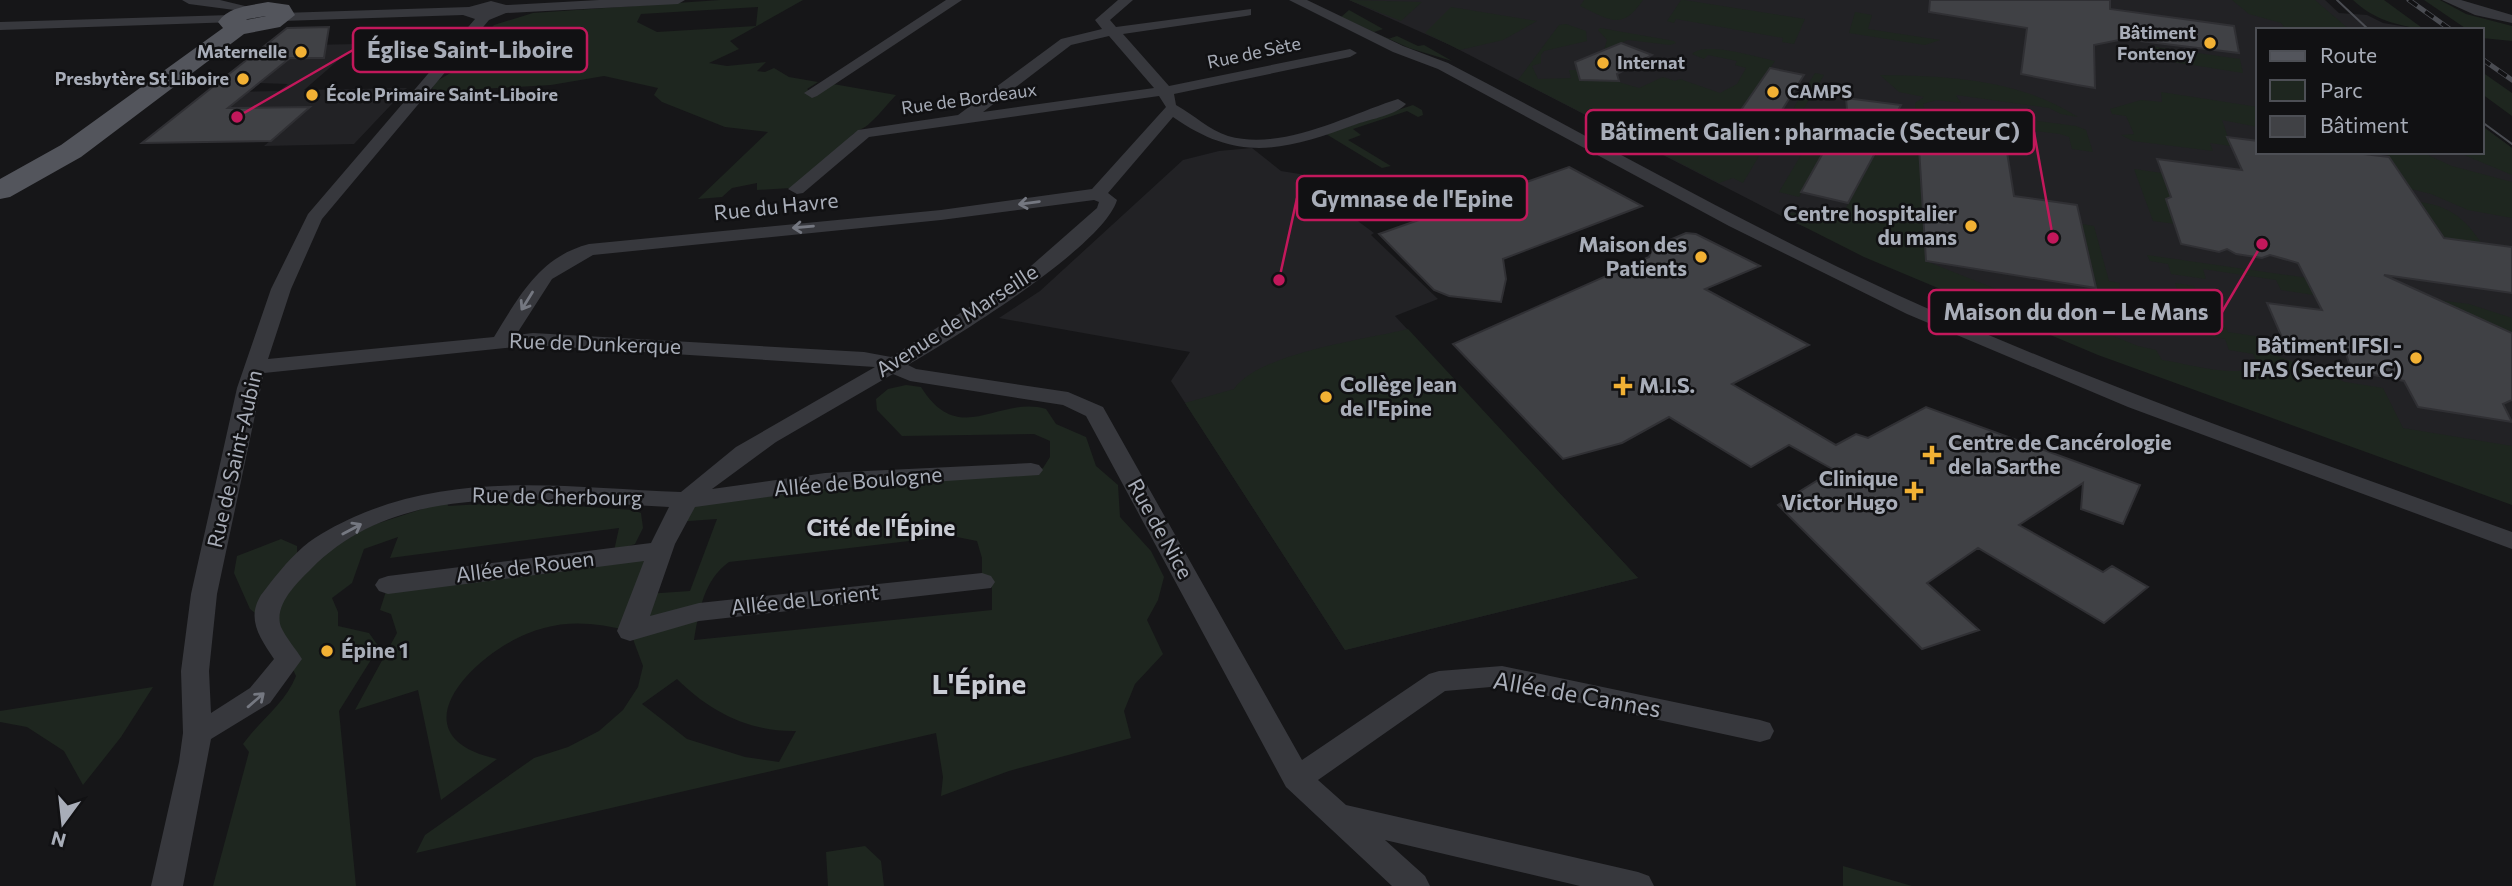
<svg xmlns="http://www.w3.org/2000/svg" width="2512" height="886" font-family="Commissioner,sans-serif">
<rect width="100%" height="100%" fill="#161618"/>
<path fill="#222225" d="M1349,0H2325L2339,13L2367,15L2383,23L2425,30L2389,27L2391,30H2258V152H2482V126L2512,148V495L1795,223L1450,45Z
M357,44L304,90L407,88L354,144L264,146L309,107L216,108L227,92L279,91L288,84L259,83L280,65H241L250,57L248,54L263,46Z
M1252,148L1281,171L1312,176L1305,190L1320,193L1374,233L1371,235L1438,299L1395,316L1638,578L1345,650L1171,381L1190,352L999,318L1040,291L1183,160L1219,151Z"/>
<path fill="#1e261f" fill-rule="evenodd" d="M720,0H803L730,41L739,49L709,63L727,66L766,62L757,71L765,72L774,68L789,77L818,82L807,89L812,93L833,84L896,95C887,104 880,114 871,122C864,130 852,131 849,140L791,188L757,190V183L732,188L722,197L698,199L768,132L725,127L662,102L654,95L658,88L604,76L551,85L445,91L432,89L435,82L454,71L494,25L533,13ZM758,7L756,26L657,32L637,22L641,14Z
M1349,0L1422,2L1401,21Z
M1584,0H1643C1622,31 1610,20 1580,6Z
M1681,0H1684L1805,19L1794,44L1782,42L1783,38L1676,19L1674,23L1667,21Z
M2232,0H2315L2350,30L2284,27L2281,23L2249,14Z
M2353,0H2384L2425,30C2397,25 2374,20 2353,0Z
M2424,0H2440L2466,14L2512,26V41L2482,38V30H2468Z
M1451,7L1537,21L1503,40L1460,50L1425,33Z
M1349,10L1383,29L1374,32L1388,39L1397,36L1418,46L1424,45L1452,61L1409,48L1341,17Z
M1855,12L1872,15L1868,29L1940,40L1925,45L1849,33Z
M1566,24L1586,31L1587,41L1544,51L1541,55V63L1532,66L1538,79L1571,78L1569,70H1577L1639,88L1663,77L1675,81L1680,79L1720,93L1737,84L1746,68L1735,65L1737,61L1708,55L1704,59L1692,54C1705,41 1757,57 1775,61L1740,112L1785,122L1815,73L1824,75L1790,132L1775,129L1743,183L1733,178L1719,183L1518,80L1559,25Z
M1600,28L1674,41L1676,43L1670,45L1628,40L1604,50L1607,40L1598,30Z
M2155,47L2240,59L2243,73L2167,61L2157,56Z
M2482,72L2512,93V116L2482,94Z
M1880,75C1948,76 2019,79 2078,117L2061,114L2049,108L1956,95L1961,103L1937,100L1923,104L1925,110L1941,118L1915,115V103L1924,97L1899,92Z
M2161,92L2258,107V127L2222,120L2231,146L2210,143L2213,151L2133,141L2121,135L2134,134L2126,116L2112,114L2110,109L2141,100L2162,102Z
M1413,105L1422,110L1423,115L1418,117L1407,111L1353,129L1361,135L1348,140L1391,166L1382,168L1326,134Z
M1983,114L2076,126L2086,130L2093,152L2072,149L2069,137L2060,134L1950,120Z
M2482,126L2512,148V175L2457,152H2482Z
M1817,128L1835,132L1799,197L1779,192Z
M1889,129L2003,145L2010,171L1920,159L1926,261L2138,346L2156,350L2162,360C2185,363 2241,380 2258,365L2253,354L2229,350L2225,339L2192,334L2175,283L2194,286L2208,320L2224,323L2228,332L2268,338L2275,355L2345,382L2383,388L2403,428L2512,446V505L2098,355L1864,257L1779,214L1817,211L1841,217Z
M2386,152H2421L2452,166L2512,182V218L2468,210L2431,194L2411,189Z
M2134,169L2162,173L2451,247L2420,202C2464,208 2474,233 2497,267L2153,221Z
M2082,224L2094,226L2109,281L2120,283L2119,288H2097Z
M2147,255L2329,281L2314,295L2281,290L2276,280L2203,269L2206,279L2171,274L2168,264L2150,261Z
M2438,300L2469,304L2512,318V333Z
M1408,329L1638,578L1345,650L1185,403L1234,389C1259,353 1363,340 1408,329Z
M906,385L921,387C960,449 998,395 1046,409L1056,424L1086,437L1096,466L1118,485L1120,517L1151,551L1164,577L1158,600L1147,620L1163,654L1135,684L1124,711L1131,738L1009,771L941,796L943,777L936,733L416,853L425,835L534,758L568,747L599,731L623,710L638,687L643,666L630,631C600,624 573,620 544,628C482,643 387,735 497,759L441,800L418,690L355,710L397,633L391,614L380,610L388,585L661,550L646,594L690,591L717,519L675,522L686,500L1031,470L1043,468L1050,457V441L1034,434L902,436L877,410L876,399L888,389ZM952,536L977,541L982,558V582L992,583V610L694,640C699,610 704,580 729,562ZM677,679C709,711 749,732 796,731L779,762L745,757L687,739L642,704Z
M447,501L448,506L519,502L633,510L641,513L643,528L635,544L614,551L619,528L390,558L398,537L364,549L352,583L332,598L338,612V626L369,633L379,647L339,711L356,886H213L249,752L243,744C260,720 285,704 296,676L288,659L259,616L250,609L234,573L237,556L281,539L297,546V558L376,524Z
M153,687L121,737L83,785L64,751L27,727L0,722V711Z
M865,846L881,861L884,886H828L826,852Z
M1843,866L1850,868L1912,886H1843Z"/>
<path fill="#404145" stroke="#303034" stroke-width="2" d="M1930,0H2110V9L2234,26L2239,53L2124,39L2094,45L2095,88L2077,85L2021,74L2027,28L1929,12Z
M329,27L324,58H290L228,108L310,107L271,141L142,143L287,28Z
M1621,43L1652,55L1617,74L1619,81L1580,80L1575,62Z
M1770,68L1804,75L1777,118L1741,110Z
M1846,98L1901,105L1848,203L1801,192L1847,110Z
M1917,115L2003,127L2014,196L2077,205L2096,288L1926,261Z
M2227,137L2258,141V152H2347L2389,157L2444,238L2512,247V293L2384,275L2512,333V400L2503,404L2512,422L2418,407L2404,381L2374,375L2349,363L2346,354L2289,346L2283,340L2267,303L2322,310L2298,263L2270,255L2262,258L2236,254L2227,249L2219,252L2181,244L2166,199L2171,197L2157,159L2242,170Z
M1569,167L1642,206L1503,259L1506,279L1501,302L1449,296L1434,290L1379,234Z
M1686,233L1696,234L1760,266L1705,289L1809,345L1732,384L1836,445L1856,434L1868,438L1926,407L2140,485L2123,524L2081,509L2083,483L2019,525L2103,572L2112,566L2148,587L2104,623L1978,548L1927,583L1979,630L1922,649L1778,505L1834,470L1789,445L1751,467L1669,417L1622,443L1563,459L1453,344L1649,257L1653,247Z"/>
<g fill="none" stroke-linecap="round" stroke-linejoin="round">
<path fill="#37383d" fill-rule="evenodd" d="M182,0H220L249,7L242,11L189,4Z
M599,0H685L678,4L506,13L489,20L322,219L291,289L268,359L494,337C519,297 539,257 589,244L941,210L1092,189L1166,107L1159,96L869,137L803,193L797,194L788,189L858,130L958,115L1061,39L1102,29L1095,20L1118,0H1133L1110,20L1116,27L1251,9V15L1246,16L1123,34L1169,86L1350,49L1357,53L1350,57L1174,94L1176,105C1194,115 1209,130 1228,136C1281,151 1344,117 1392,101L1398,99L1406,104C1396,115 1371,119 1357,124C1285,150 1240,164 1173,117L1108,193L1117,200C1103,247 954,338 908,365L916,369L1068,392L1103,407L1302,760L1429,674L1439,671L1502,666L1760,720L1770,723L1774,731L1770,739L1760,742L1502,686L1445,691L1318,780L1346,805L1638,872L1649,876L1654,886H1580L1385,840L1425,876L1430,886H1392L1286,787L1086,416L1063,405L910,381L893,374L776,442L712,489L825,473L1031,463L1039,465L1043,470L1039,475L825,489L695,507L675,544L650,616L699,603L982,573L991,576L995,582L991,588L699,621L630,641L621,638L617,631L644,561L388,594L379,591L375,585L379,579L388,576L651,543L669,507C552,502 403,475 311,569C298,582 273,605 281,627C286,638 296,649 302,659L270,703L211,739L183,886H151L179,762L183,733L181,671L191,594L237,388L271,289L308,214L475,19L463,15L282,21L275,17L282,13L469,7L491,1L506,5ZM1109,36L1154,88L983,112L1071,45ZM1094,200L1099,202L1097,208L1023,273L891,357L864,352L533,333L516,335L552,279L593,255L941,220ZM533,345L875,367L736,447L681,492C570,488 459,470 354,517C337,525 318,534 303,547C287,561 274,578 261,595C246,619 260,638 274,659L250,688L211,713L209,671L217,594L264,373Z
M946,0H962L817,96L812,98L804,93Z
M1289,0H1307L1403,46L1448,63C1606,145 1760,234 1922,306C2114,392 2314,460 2512,532V549L2128,407L1907,314L1729,226L1438,69L1393,52Z
M2442,0H2461L2512,15V23L2475,15Z
M231,15L236,16V22L0,30V22Z"/>
<path fill="#53555c" fill-rule="evenodd" d="M268,2L289,5L295,15L280,27L244,34L81,157L10,197L0,199V179L61,145L223,28L218,22C229,6 250,6 268,2ZM266,16L246,20L248,19Z"/>
<path stroke="#4a4c52" stroke-width="2" d="M2337,0L2369,30
M2482,122L2512,144"/>
<g stroke="#4a4c52" stroke-width="5">
<path id="rail" d="M2409,0L2451,30
M2482,59L2512,80"/>
</g>
<use href="#rail" stroke="#111113" stroke-width="3.5" stroke-dasharray="10" stroke-linecap="butt"/>
</g>
<defs><path id="oneway-shaft" d="M-6 0H5M1.5-3L5.5 0L1.5 3" fill="none" stroke-width="1.6" stroke-linecap="round" stroke-linejoin="round" transform="scale(1.75)"/></defs>
<g stroke="#757881">
<use href="#oneway-shaft" transform="translate(1029 203) rotate(172)"/>
<use href="#oneway-shaft" transform="translate(803 227) rotate(175)"/>
<use href="#oneway-shaft" transform="translate(527 301) rotate(122)"/>
<use href="#oneway-shaft" transform="translate(352 529) rotate(-28)"/>
<use href="#oneway-shaft" transform="translate(256 700) rotate(-41)"/>
</g>
<g fill="#f2b134" stroke="#111113" stroke-width="2.5">
<circle cx="2210" cy="43" r="7"/>
<circle cx="301" cy="52" r="7"/>
<circle cx="1603" cy="63" r="7"/>
<circle cx="243" cy="79" r="7"/>
<circle cx="1773" cy="92" r="7"/>
<circle cx="312" cy="95" r="7"/>
<circle cx="1971" cy="226" r="7"/>
<circle cx="1701" cy="257" r="7"/>
<circle cx="2416" cy="358" r="7"/>
<path d="M1619.5 375.5h7v7h7v7h-7v7h-7v-7h-7v-7h7z"/>
<circle cx="1326" cy="397" r="7"/>
<path d="M1928.5 444.5h7v7h7v7h-7v7h-7v-7h-7v-7h7z"/>
<path d="M1910.5 480.5h7v7h7v7h-7v7h-7v-7h-7v-7h7z"/>
<circle cx="327" cy="651" r="7"/>
</g>
<g text-anchor="middle" stroke-width="5" stroke-linejoin="round" paint-order="stroke">
<g font-size="18" font-weight="bold" fill="#a8adb8" stroke="#111113" text-anchor="end">
<text x="2196" y="39">Bâtiment<tspan x="2196" dy="21">Fontenoy</tspan></text>
<text x="287" y="58">Maternelle</text>
<text x="1617" y="69" text-anchor="start">Internat</text>
<text x="229" y="85">Presbytère St Liboire</text>
<text x="1787" y="98" text-anchor="start">CAMPS</text>
<text x="326" y="101" text-anchor="start">École Primaire Saint-Liboire</text>
</g>
<g font-size="18" fill="#a8adb8" stroke="#111113">
<text transform="translate(1254 53) rotate(-12)" y="6">Rue de Sète</text>
<text transform="translate(969 99) rotate(-8)" y="6">Rue de Bordeaux</text>
</g>
<g font-size="21" fill="#a8adb8" stroke="#111113">
<text transform="translate(776 207) rotate(-6)" y="7">Rue du Havre</text>
<text transform="translate(957 321) rotate(-33)" y="7">Avenue de Marseille</text>
<text transform="translate(595 344) rotate(2)" y="7">Rue de Dunkerque</text>
<text transform="translate(235 459) rotate(-77)" y="7">Rue de Saint-Aubin</text>
<text transform="translate(858 482) rotate(-5)" y="7">Allée de Boulogne</text>
<text transform="translate(557 497) rotate(1)" y="7">Rue de Cherbourg</text>
<text transform="translate(1160 529) rotate(61)" y="7">Rue de Nice</text>
<text transform="translate(525 567) rotate(-7)" y="7">Allée de Rouen</text>
<text transform="translate(805 600) rotate(-6)" y="7">Allée de Lorient</text>
</g>
<g font-size="21" font-weight="bold" fill="#a8adb8" stroke="#111113" text-anchor="end">
<text x="1957" y="221">Centre hospitalier<tspan x="1957" dy="24">du mans</tspan></text>
<text x="1687" y="252">Maison des<tspan x="1687" dy="24">Patients</tspan></text>
<text x="2402" y="353">Bâtiment IFSI -<tspan x="2402" dy="24">IFAS (Secteur C)</tspan></text>
<text x="1340" y="392" text-anchor="start">Collège Jean<tspan x="1340" dy="24">de l'Epine</tspan></text>
<text x="1639" y="393" text-anchor="start">M.I.S.</text>
<text x="1948" y="450" text-anchor="start">Centre de Cancérologie<tspan x="1948" dy="24">de la Sarthe</tspan></text>
<text x="1898" y="486">Clinique<tspan x="1898" dy="24">Victor Hugo</tspan></text>
<text x="341" y="658" text-anchor="start">Épine 1</text>
</g>
<g font-size="23" font-weight="bold" fill="#c9ccd4" stroke="#111113">
<text x="881" y="536">Cité de l'Épine</text>
</g>
<g font-size="24" fill="#a8adb8" stroke="#111113">
<text transform="translate(1577 695) rotate(10)" y="8">Allée de Cannes</text>
</g>
<g font-size="28" font-weight="bold" fill="#c9ccd4" stroke="#111113">
<text x="979" y="694">L'Épine</text>
</g>
</g>
<path fill="none" stroke="#c2185b" stroke-width="2.5" d="M237 117L353 50M2053 238L2034 132M1279 280L1297 198M2262 244L2222 312"/>
<g fill="#c2185b" stroke="#111113" stroke-width="2.5">
<circle cx="237" cy="117" r="7"/>
<circle cx="2053" cy="238" r="7"/>
<circle cx="1279" cy="280" r="7"/>
<circle cx="2262" cy="244" r="7"/>
</g>
<g fill="#111113" stroke="#c2185b" stroke-width="2.5">
<rect x="353" y="28" width="234" height="44" rx="7"/>
<rect x="1586" y="110" width="448" height="44" rx="7"/>
<rect x="1297" y="176" width="230" height="44" rx="7"/>
<rect x="1929" y="290" width="293" height="44" rx="7"/>
</g>
<g font-size="23" text-anchor="middle" font-weight="bold" fill="#a8adb8">
<text x="470" y="58">Église Saint-Liboire</text>
<text x="1810" y="140">Bâtiment Galien : pharmacie (Secteur C)</text>
<text x="1412" y="207">Gymnase de l'Epine</text>
<text x="2076" y="320">Maison du don – Le Mans</text>
</g>
<rect x="2256" y="28" width="228" height="126" fill="#111113" stroke="#4d4f55" stroke-width="2"/>
<rect x="2270" y="51" width="35" height="10" fill="#53555c" stroke="#4d4f55" stroke-width="2"/>
<text x="2320" y="63" font-size="21" fill="#a8adb8">Route</text>
<rect x="2270" y="80" width="35" height="21" fill="#1e261f" stroke="#4d4f55" stroke-width="2"/>
<text x="2320" y="98" font-size="21" fill="#a8adb8">Parc</text>
<rect x="2270" y="116" width="35" height="21" fill="#404145" stroke="#4d4f55" stroke-width="2"/>
<text x="2320" y="133" font-size="21" fill="#a8adb8">Bâtiment</text>
<g transform="translate(63 823) rotate(195)" stroke="#111113" stroke-width="5" paint-order="stroke">
<path d="M0-5L12 26L0 18L-12 26Z" fill="#a8adb8"/>
<text y="-10" font-size="19" font-weight="bold" text-anchor="middle" fill="#a8adb8">N</text>
</g>
</svg>
